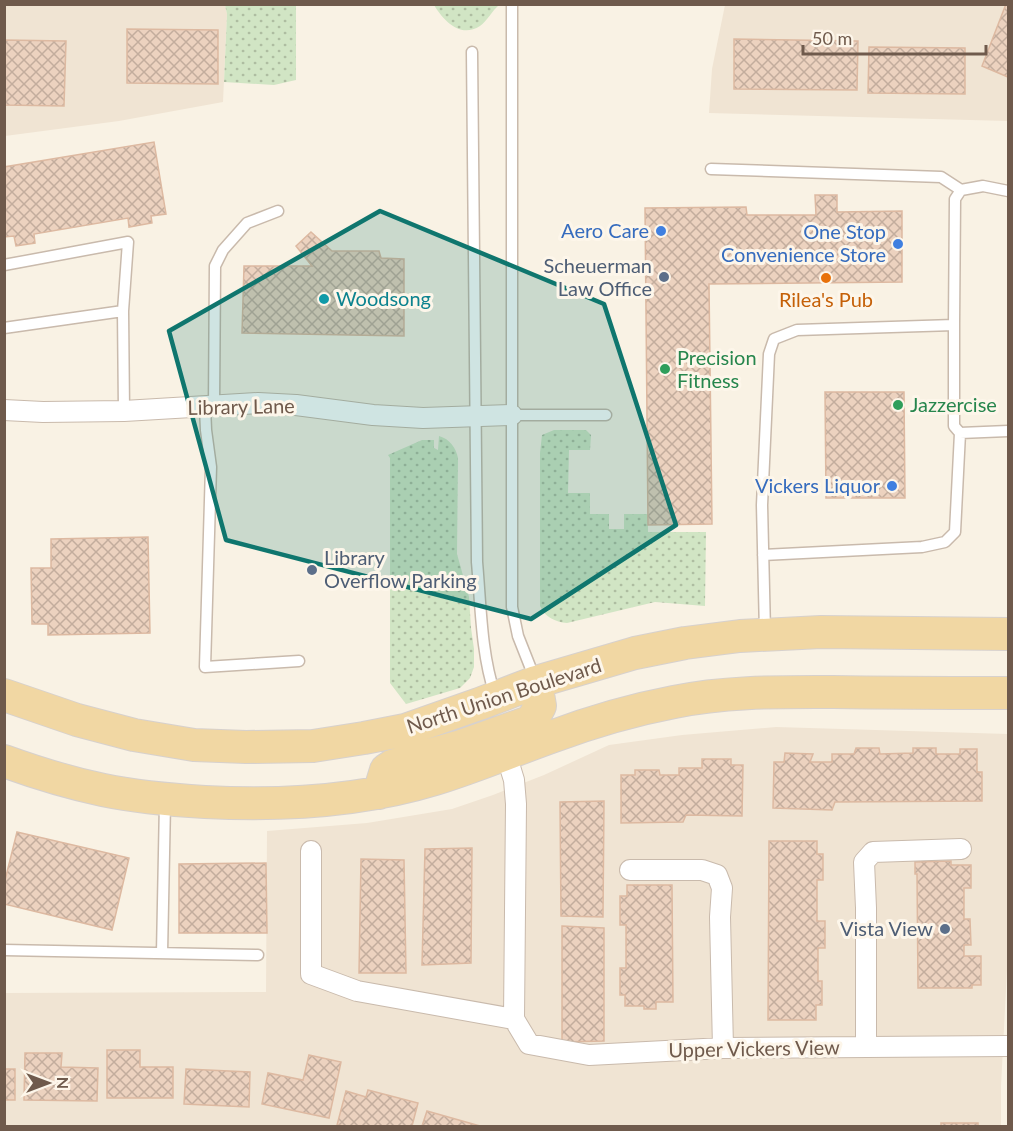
<svg xmlns="http://www.w3.org/2000/svg" width="1013" height="1131" font-family="Lato,sans-serif">
<defs>
<pattern id="green-dots" width="8" height="8" patternUnits="userSpaceOnUse" patternTransform="scale(1.5)"><rect width="8" height="8" fill="#d1e5c4"/><path d="M2 2h.1M6 6h.1" fill="none" stroke="#aebda1" stroke-width="1.8" stroke-linecap="round"/></pattern>
<pattern id="building-cross-hatch" width="8" height="8" patternUnits="userSpaceOnUse" patternTransform="scale(1.5)"><rect width="8" height="8" fill="#ecd2bf"/><path d="M0 0l8 8M0 8l8-8" fill="none" stroke="#c3ad9d"/></pattern>
</defs>
<rect width="100%" height="100%" fill="#f9f2e4"/>
<path fill="#f0e4d3" d="M4,5H225L227,14L223,102L119,121L5,136Z
M725,5H1008V121L709,113L712,69Z
M776,727L1008,734V951L1001,1086V1126H5L4,993L266,992L267,831L367,823L452,809L493,795L544,775L609,745L682,735Z"/>
<path fill="url(#green-dots)" d="M225,5H296V80L274,85L224,82L227,14Z
M434,5H499C492,11 487,21 480,26C460,39 443,20 434,5Z
M554,430H586L591,435L590,450H569L568,493H590V514H609V529H624V514H648V532H706L705,606L655,602L567,623C555,622 545,617 540,606V453L542,435Z
M439,436C450,439 456,448 458,458L457,554L469,597L471,628L474,649V667L470,678L460,688L406,704L390,683V458L388,455L422,440H434V448L438,450Z"/>
<path fill="url(#building-cross-hatch)" stroke="#ddb9a1" stroke-width="1.5" d="M1006,4H1008V77L982,66Z
M127,29L218,30V84L127,83Z
M734,39L858,41L857,90L734,89Z
M4,40L66,41L64,106L4,105Z
M869,47L965,48V94L868,93Z
M154,142L166,214L151,216L152,223L129,227L128,218L34,234L35,243L16,246L14,236L4,237V167Z
M815,195H837V212L902,211V282L709,284L712,524L648,525L645,208L746,207L747,215H816Z
M311,232L332,251H379L381,258L404,259V336L242,333L244,266H312L296,246Z
M825,392H904L905,498H826Z
M148,537L150,633L48,635V624H32L31,568H51V539Z
M856,748H879L880,754L913,753V748H936V754H960V749H977V772H982V801L835,802L832,810L773,808L774,762H784L785,753L813,754L810,762H832V754H854Z
M702,759H731V765H743L742,816L686,815L683,822L621,823V775H635V770H659L660,775H679V768H702Z
M604,801L603,917L561,916L560,802Z
M17,832L129,858L112,930L4,904V884Z
M769,841H817V854H823V880H817V921H825V948H818V981H822V1005H816V1020H768Z
M472,848L471,963L422,965L425,849Z
M361,859L404,860L406,973H359Z
M951,861V865H971V888H964V919H970L971,945H964V956H981V985H972V988H918L917,874H915V862Z
M266,863L267,933H179V864Z
M627,885H672L673,1002H656V1009H644V1006H625V995H620V968H626V925H620V896H627Z
M562,926L604,928V1041L562,1042Z
M107,1050H140V1067H173V1098H107Z
M25,1053H62L61,1067L98,1068L97,1101L24,1100Z
M309,1055L341,1062L329,1118L262,1104L268,1073L303,1080Z
M4,1069H15V1100H4Z
M186,1069L250,1072L249,1107L184,1104Z
M368,1090L418,1103L412,1126H345L337,1125L346,1091L366,1097Z
M427,1111L480,1126H422Z
M941,1123H978V1126H941Z"/>
<g fill="none" stroke-linecap="round" stroke-linejoin="round">
<g stroke="#c9baac" stroke-width="13">
<path id="service" d="M512,4V607L518,636L535,679
M472,52L477,562C481,607 481,653 495,695
M711,169L941,177L961,190
M4,265L128,242L123,311
M954,325V426L960,433L1008,431
M4,328L123,311L124,411
M214,406L215,266L223,250L247,223L278,211
M205,407L206,430L211,467L205,667L299,661
M512,415H606
M763,555L922,547L945,542L955,532L960,433
M765,632L762,505L769,354L774,339L797,330L954,325L955,199L961,190L983,186L1008,191
M4,950L258,955
M162,953L165,803"/>
</g>
<g stroke="#c9baac" stroke-width="22">
<path id="minor" d="M4,410L43,412L124,411L258,403L296,405L373,415L423,418L512,415
M311,851V974L357,991L514,1019L516,804L514,780L506,754
M630,870H702L717,875L722,888L720,917L723,1048
M514,1019L529,1044L589,1055L723,1048L1008,1046
M866,1047V908L864,862L873,852L961,849"/>
</g>
<g stroke="#d7d1cd" stroke-width="34">
<path id="primary" d="M4,695L77,720L134,735L194,745L246,747L313,746L364,738L405,730L479,704L536,682L635,653L685,643L740,636L821,632L1008,634
M4,761C37,773 70,783 103,790C137,797 171,800 205,802C282,806 360,802 435,779C474,767 512,751 551,737C591,722 632,710 674,702C726,691 781,692 833,692C892,693 950,693 1008,693
M379,793L386,770L392,766L458,747L532,721L540,706L536,682"/>
</g>
<use href="#service" stroke="#fff" stroke-width="10"/>
<use href="#minor" stroke="#fff" stroke-width="20"/>
<use href="#primary" stroke="#f1d7a3" stroke-width="32"/>
</g>
<path fill="#0f766e" fill-opacity="0.2" stroke="#0f766e" stroke-width="4.5" stroke-linejoin="round" d="M380,211L604,304L676,525L531,619L226,540L169,331Z"/>
<g fill="#3f7fe0" stroke="#fdf6ea" stroke-width="2">
<circle cx="661" cy="231" r="6"/>
<circle cx="898" cy="244" r="6"/>
<circle cx="892" cy="486" r="6"/>
</g>
<g fill="#5c6f8a" stroke="#fdf6ea" stroke-width="2">
<circle cx="664" cy="277" r="6"/>
<circle cx="312" cy="570" r="6"/>
<circle cx="945" cy="929" r="6"/>
</g>
<circle fill="#e8710a" stroke="#fdf6ea" stroke-width="2" cx="826" cy="278" r="6"/>
<circle fill="#0f9aa8" stroke="#fdf6ea" stroke-width="2" cx="324" cy="299" r="6"/>
<g fill="#2e9e5b" stroke="#fdf6ea" stroke-width="2">
<circle cx="665" cy="369" r="6"/>
<circle cx="898" cy="405" r="6"/>
</g>
<g text-anchor="middle" stroke-width="6" stroke-linejoin="round" paint-order="stroke">
<g font-size="20" fill="#366cbe" stroke="#fdf6ea" text-anchor="end">
<text x="649" y="238">Aero Care</text>
<text x="886" y="239">One Stop<tspan x="886" dy="23">Convenience Store</tspan></text>
<text x="880" y="493">Vickers Liquor</text>
</g>
<g font-size="20" fill="#4e5e75" stroke="#fdf6ea" text-anchor="end">
<text x="652" y="273">Scheuerman<tspan x="652" dy="23">Law Office</tspan></text>
<text x="324" y="565" text-anchor="start">Library<tspan x="324" dy="23">Overflow Parking</tspan></text>
<text x="933" y="936">Vista View</text>
</g>
<g font-size="20" fill="#0d838f" stroke="#fdf6ea" text-anchor="start">
<text x="336" y="306">Woodsong</text>
</g>
<g font-size="20" fill="#c56008" stroke="#fdf6ea">
<text x="826" y="307">Rilea's Pub</text>
</g>
<g font-size="20" fill="#27864d" stroke="#fdf6ea" text-anchor="start">
<text x="677" y="365">Precision<tspan x="677" dy="23">Fitness</tspan></text>
<text x="910" y="412">Jazzercise</text>
</g>
<g font-size="20" fill="#6f5a4c" stroke="#fdf6ea">
<text transform="translate(241 407) rotate(-1)" y="7">Library Lane</text>
<text transform="translate(504 696) rotate(-18)" y="7">North Union Boulevard</text>
<text transform="translate(754 1049) rotate(-1)" y="7">Upper Vickers View</text>
</g>
</g>
<rect width="1013" height="1131" fill="none" stroke="#6f5a4c" stroke-width="12"/>
<g transform="translate(48 1083) rotate(90)" stroke="#fdf6ea" stroke-width="4.5" paint-order="stroke">
<path d="M0-4.5L10 22L0 15L-10 22Z" fill="#6f5a4c"/>
<text y="-9" font-size="16" font-weight="bold" text-anchor="middle" fill="#6f5a4c">N</text>
</g>
<path d="M803 45v9h183v-9" fill="none" stroke="#6f5a4c" stroke-width="3"/>
<text x="812" y="45" font-size="18" fill="#6f5a4c" stroke="#fdf6ea" stroke-width="4.5" paint-order="stroke">50 m</text>
</svg>
